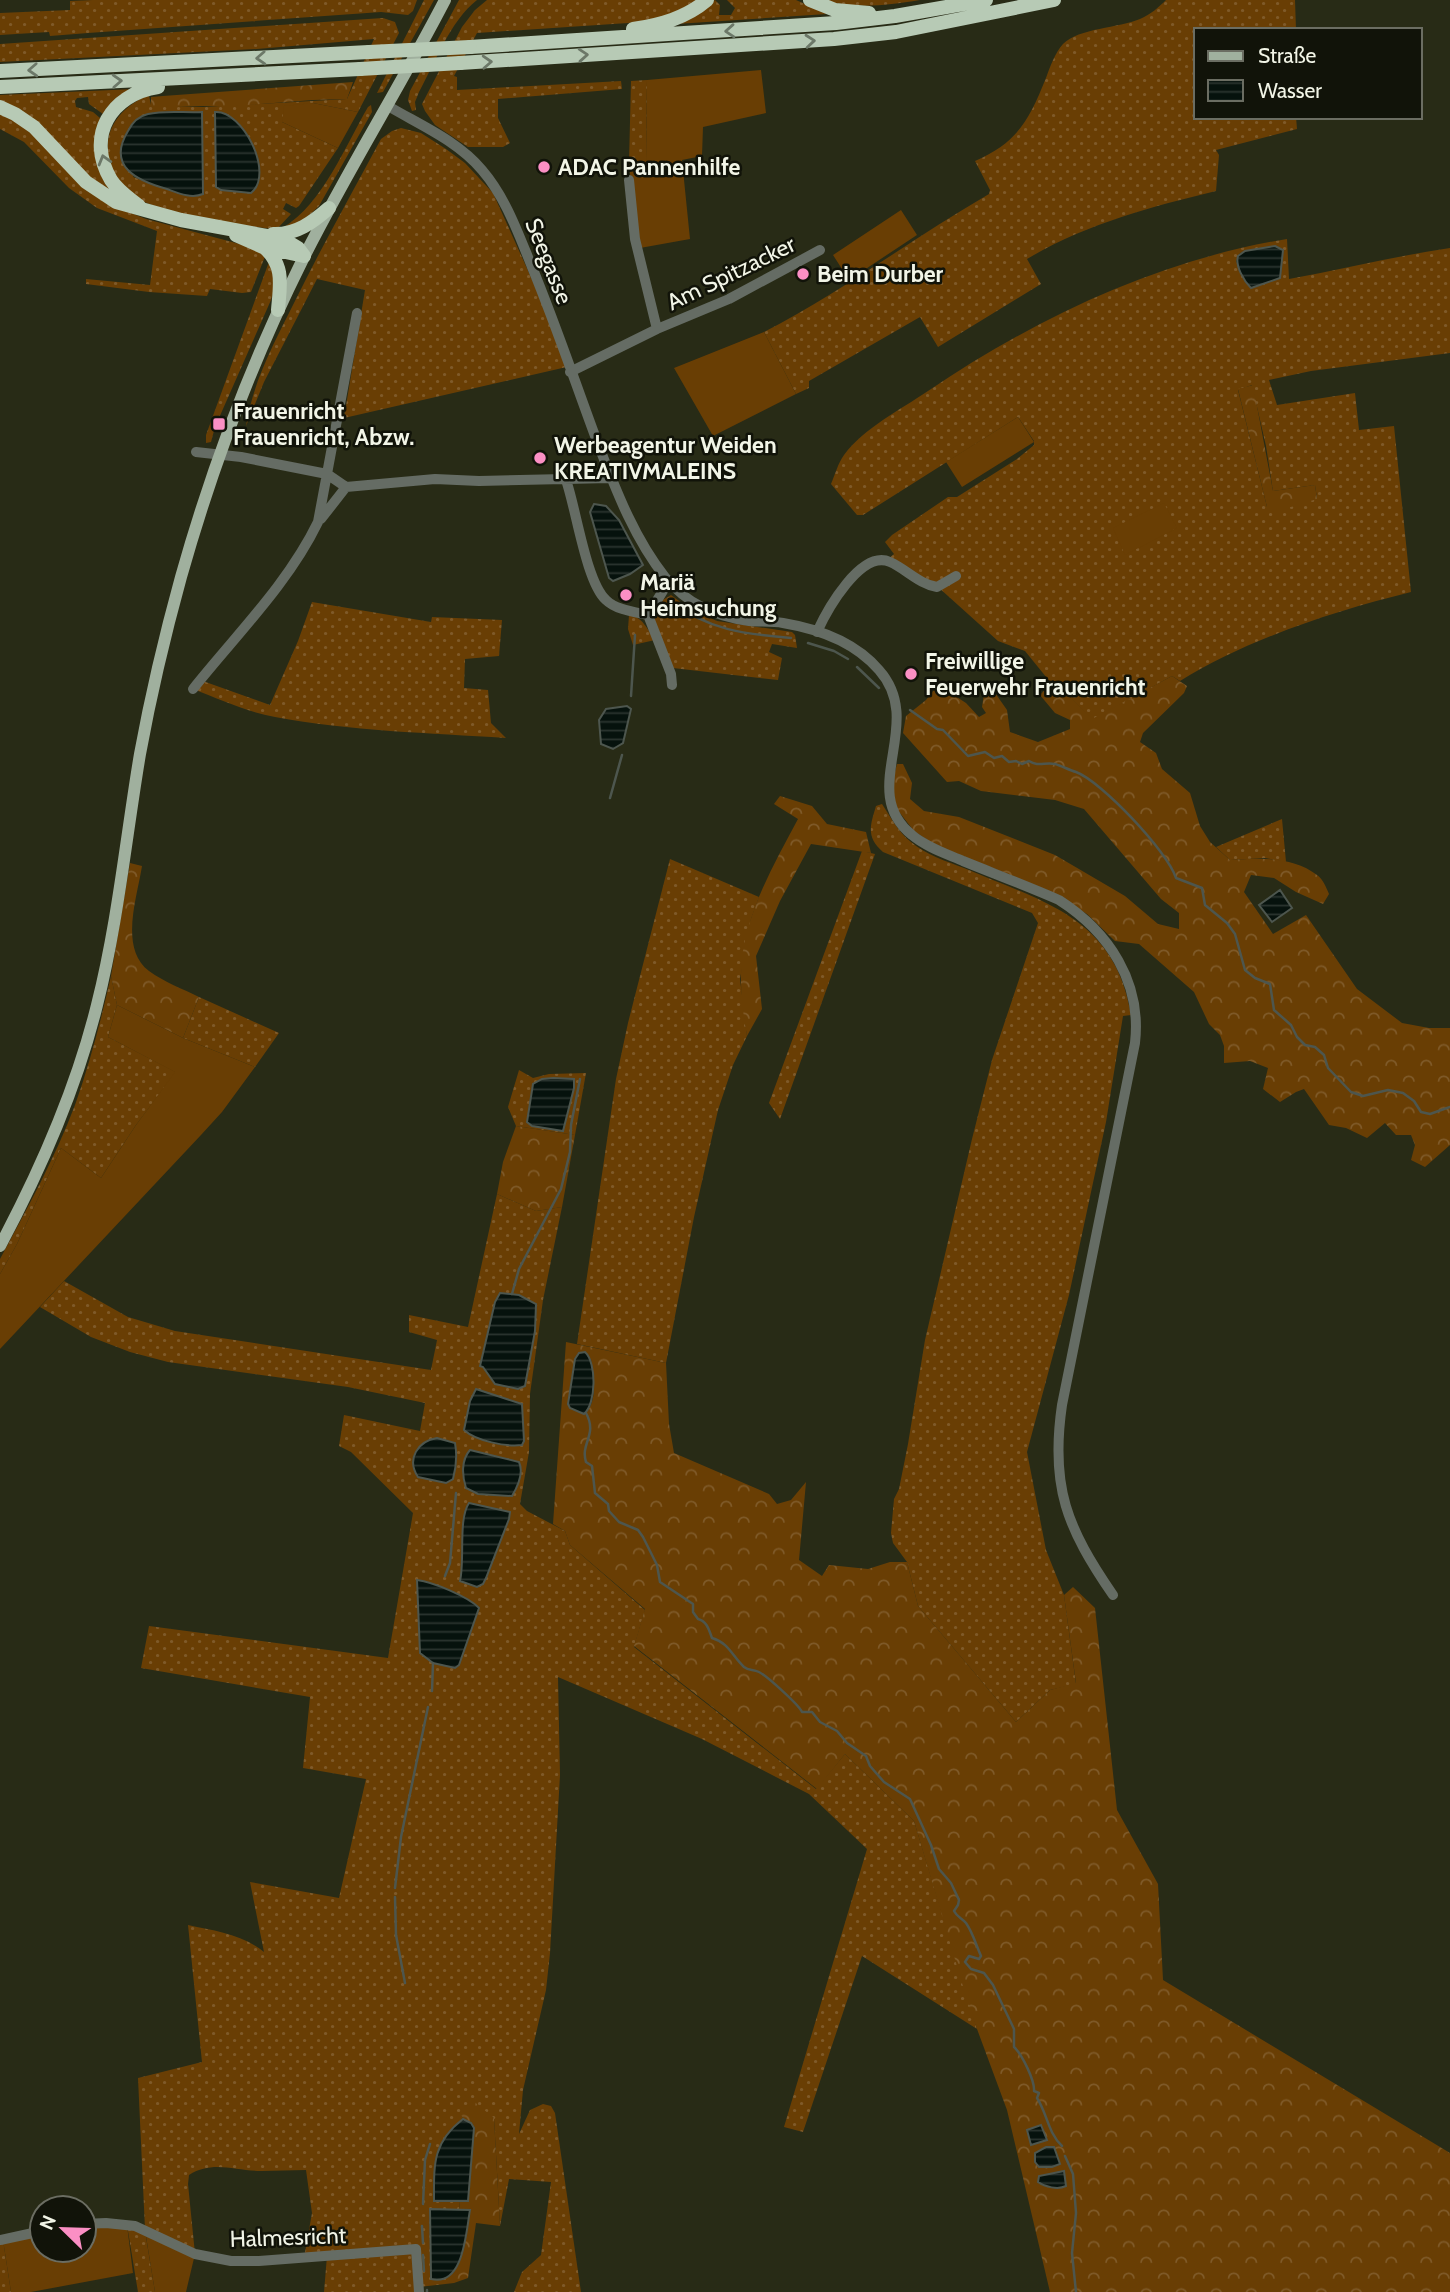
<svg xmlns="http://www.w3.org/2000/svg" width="1450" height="2292" font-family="Cabin,sans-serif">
<defs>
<pattern id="grass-dots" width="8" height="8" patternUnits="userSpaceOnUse" patternTransform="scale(1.75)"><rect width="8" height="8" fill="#693e04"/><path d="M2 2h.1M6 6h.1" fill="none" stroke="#7f5a29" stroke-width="1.8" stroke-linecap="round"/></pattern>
<pattern id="forest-crowns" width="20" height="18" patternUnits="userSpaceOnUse" patternTransform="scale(1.75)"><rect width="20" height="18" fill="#693e04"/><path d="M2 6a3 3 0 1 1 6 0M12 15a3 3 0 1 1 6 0" fill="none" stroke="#7f5a29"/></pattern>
<pattern id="water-rules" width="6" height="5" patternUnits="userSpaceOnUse" patternTransform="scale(1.75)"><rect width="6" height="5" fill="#06120d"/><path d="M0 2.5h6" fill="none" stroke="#2b3530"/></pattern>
</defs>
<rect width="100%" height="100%" fill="#282b16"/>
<path fill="url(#grass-dots)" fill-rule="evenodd" d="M93,0H417L413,11L408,15L381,12L88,33L50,36L49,32L0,35V13L70,10V1Z
M424,0H434L383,92L377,93Z
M459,0H477C450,21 435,63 419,92L415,102L416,110L412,111L408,100L410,91Z
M487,0H697C682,12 662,17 643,22L477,33L454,76L457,77V90L621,81L622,89L498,99V118L510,143L503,147H468L435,125L425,111L422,104L462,27L475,10Z
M715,0L720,5L719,15H731L735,8L727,0H796L827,14L676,24Z
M820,0H920C883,6 857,9 820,0Z
M1166,0H1295L1296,30H1196V117H1296L1297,129L1216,150L1219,155L1216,191C1150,207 1086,224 1027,259L1041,284L938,347L920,317L809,381V388L796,394L764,332C842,292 913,238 989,194L990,190L975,161C1018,142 1029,120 1046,78C1050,67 1055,53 1063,44C1079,28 1119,28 1140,19C1150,15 1159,7 1166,0Z
M383,18L395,22L399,33L358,112L313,103L282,122L338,148L299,206L296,208L286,203L283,209L291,214L277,229C248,228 158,212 134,197C117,186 105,161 108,141C111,119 129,103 149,95L151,105L203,107L347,99L374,39L257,49L0,62V44ZM202,112L203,194L189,196L133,177L168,113Z
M647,80L646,162L629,163L631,81Z
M135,89L103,114L89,104L88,97L77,98L75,101L76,107L93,112L100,118L113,190L104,189L0,102V95Z
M371,105L372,112L319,206L302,222L284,227C322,204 346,145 368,107Z
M0,113L17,120L121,209L146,219L247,246L266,254L251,292L242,293L210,289L207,296L149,292L86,284V279L150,285L157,231L97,208L69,188L24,142L0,129Z
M401,128L421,133L446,149L465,163L493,193L571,366L344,418L365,290L317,279L264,382L246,426C253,381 275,341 295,301C322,246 352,193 381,139L392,131Z
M1287,239L1289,279C1343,269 1396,256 1450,248V353L1311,371L1269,380L1277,405L1355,393L1359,430L1394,426L1411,592C1334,611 1248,639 1180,681L1172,676L1092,720L1061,687L1051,683L1025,651L998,641L938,587L887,560L894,554L885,542L892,535L948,497H957L1017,459L1034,445V441L1018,417L863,515H857L831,484C835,475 838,463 844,455C864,428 900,410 928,391C1036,318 1158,260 1287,239ZM1275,246L1283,250L1281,274L1246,283L1236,261L1240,253ZM1252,385L1266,446L1273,491L1315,485L1317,498L1267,507L1238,390Z
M270,259L276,284L271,300L215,427L211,442L206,443V435Z
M671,595L690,609L717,621L792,632L795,635L797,648L772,644L769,652L782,658L778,680L673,668L653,620L661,601Z
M312,602L431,622L432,617L502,620L499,656L465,659L464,688L488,690L491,723L506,738C430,733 350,731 275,717C247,712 219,699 193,689L200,680L270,705L298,641Z
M629,615C642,616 648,630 655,640L633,645L628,629Z
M882,804C890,816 899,833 911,842C926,855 946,861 964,868C1043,902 1115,917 1131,1015L1123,1016L1106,1122L1069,1295L1027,1452L1046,1550L1064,1595L1076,1684L1050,1690L1016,1722L918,1606L907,1562L893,1543L891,1533L894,1499L899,1489L908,1444L925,1340L972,1139L992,1060L1038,923L1032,913L883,852C866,837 870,826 876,806Z
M1282,819L1286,862L1265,858L1230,860L1216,847Z
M862,851L875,854L780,1119L769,1103Z
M670,859L759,897L751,919L740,979L747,1036L733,1065L718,1110L694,1217L666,1363L577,1344L616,1079L628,1023Z
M111,976L117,1005L108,1037L176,1072L136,1125L101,1178L61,1148L17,1244L0,1274V1259C27,1209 55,1158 75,1105C90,1063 101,1020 111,976Z
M199,997L279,1033L255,1067L183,1038Z
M519,1070L533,1078L549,1074L586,1073L575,1135L516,1126L508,1107Z
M497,1194L536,1211L562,1207L543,1300L530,1394L529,1452L520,1504L527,1511L565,1531L570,1545L645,1610L634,1647L816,1789L845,1754L914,1821L977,2029L862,1956L803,2132L784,2127L867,1849L809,1794L702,1739L558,1677L560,1775L550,1953L546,1990L523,2090L519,2134L530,2110L543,2104L551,2106L555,2113L581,2292H514L522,2272L541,2255L551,2182L509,2179L500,2226L494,2118L461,2111L463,2119C432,2143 434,2164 434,2200L460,2201L459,2210L430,2209L448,2277L454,2272V2283L419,2287V2292H324L327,2256L304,2258L312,2213L306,2170C291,2170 276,2171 261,2171C235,2171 213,2160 189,2175L188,2184L195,2254L145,2231L155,2292H138L127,2225L145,2229L138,2078L202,2062L188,1925C215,1931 242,1934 264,1952L250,1882L339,1898L366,1779L303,1768L310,1697L141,1668L149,1626L388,1658L413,1513L351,1452L339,1446L344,1415L420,1431L425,1403L348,1387L168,1362L130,1352L91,1337L40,1307L64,1281L128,1317L175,1331L431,1370L437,1340L409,1332V1315L468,1327Z
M0,2240H3L11,2292H0Z"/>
<path fill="url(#forest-crowns)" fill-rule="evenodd" d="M353,82L347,99L313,100L235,106H151V97L163,96Z
M1253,385L1273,491L1315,485L1317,499L1281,510L1267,507L1238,389Z
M1172,676L1187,686L1184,693L1143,733L1140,742L1156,753L1162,769L1190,793L1200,826L1210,842L1230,860C1259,858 1293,856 1317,875C1323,879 1326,887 1329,894L1323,904L1296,892L1274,878L1251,875L1244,892L1273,934L1306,915L1357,989L1402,1023L1429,1028H1450V1145L1425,1167L1411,1160L1415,1145L1411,1135H1396L1385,1123L1367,1138L1346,1128L1329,1125L1304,1089L1296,1092L1280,1102L1263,1089L1268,1068L1250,1061L1224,1063V1046L1220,1035L1209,1024L1194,992L1139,944L1115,941L1087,914L1047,890L935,845L914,831L896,808L892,783L897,764H903L912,783L910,799L924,811L959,817L1055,855L1125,896L1158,924L1179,929V913L1161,899L1084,809L1055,800L981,791L959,781L947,782L903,733L906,716L926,700L938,685L966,703L979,717L986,713L982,707L984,694L993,690L1007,710L1010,732L1038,742L1070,729V720L1055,713L1040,695L1051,683L1061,687L1092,719Z
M780,796L812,806L827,824L866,832L871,853L811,844L780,901L756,956L762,1009L747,1036C744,1018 741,1000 741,982C739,923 772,868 798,819L774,804Z
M130,863L142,866C137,898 119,948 149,971C164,982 183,989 199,997L183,1038L117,1005L111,976Z
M516,1126L575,1135L562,1207L536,1211L497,1194L503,1162Z
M566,1342L666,1363L669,1424L674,1453L769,1494L777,1504L791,1500L806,1482L799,1560L822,1576L829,1565L868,1569L890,1562H907L918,1606L1016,1722L1050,1690L1076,1683L1064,1595L1073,1587L1095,1608L1117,1810L1158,1884L1163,1980L1450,2153V2292H1050L1007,2110L970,2010L914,1821L845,1754L817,1789L634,1646L645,1609L570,1545L565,1531L553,1524ZM591,1359C593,1376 599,1402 584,1414L570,1408L568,1404Z
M472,2100L494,2118L500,2226L476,2223L468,2278L454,2283V2272L460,2261L470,2210H459L460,2201H468L471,2123L463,2119L460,2111Z"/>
<path fill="#693e04" d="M761,70L766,113L703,127L702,156L682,160L690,239L640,248L635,230L629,163L646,161L647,80Z
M313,103L358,112L338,148L282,122L284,106Z
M901,210L917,235L849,280L833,255Z
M764,332L796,394L713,436L674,368Z
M1018,417L1034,442L962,487L946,462Z
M1164,503L1177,528L1125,555L1113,528Z
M117,1005L183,1038L255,1067L222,1112L201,1135L0,1349V1274L17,1244L61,1148L101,1178L136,1125L175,1072L108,1037Z
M84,2224L127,2225L133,2273L31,2292H11L3,2240L42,2231V2250H84Z
M145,2230L195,2254L186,2292H155Z"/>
<path fill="url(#water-rules)" stroke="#4d564e" stroke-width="2" d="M202,112L203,194C191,199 178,193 167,189C138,181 106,167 128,131C132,123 139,116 148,114C165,110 185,113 202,112Z
M215,112C243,110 275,174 251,193L221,190L216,187Z
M1275,246L1283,250L1280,278L1251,288C1244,281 1235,266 1238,256L1245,251Z
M594,504L606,506L619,520L643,565L630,574L613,581L609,578L590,512Z
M627,706L631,709L623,743L613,749L601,744L599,720L606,709Z
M1280,890L1292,908L1272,922L1259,905Z
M553,1078L574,1079V1088L563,1131L532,1126L527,1122L533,1084L542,1079Z
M500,1293L519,1295L536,1304L535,1331L525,1386L518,1389L495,1384L483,1367L480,1366L495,1302Z
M585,1352C597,1363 596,1404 584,1414L570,1408L568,1404L575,1359L579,1353Z
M476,1389L522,1404L524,1441L522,1445C506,1447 476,1441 464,1430L470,1401Z
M437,1438L455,1443C457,1454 456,1468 453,1479L446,1483L418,1477C406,1459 418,1441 437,1438Z
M470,1450L519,1462C524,1473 518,1486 512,1496L478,1494L466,1488C462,1476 461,1460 470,1450Z
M469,1503L510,1512L509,1519L486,1578L483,1584L477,1587L460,1581C465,1560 458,1519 469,1503Z
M417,1580C433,1582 469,1597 479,1608L459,1665L455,1668L433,1663L420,1653Z
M463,2119L471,2123L474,2128L468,2201H434C434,2165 432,2143 463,2119Z
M1041,2125L1047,2140L1031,2145L1027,2130Z
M1046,2147H1054L1060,2164L1052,2167H1039L1035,2162V2153Z
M1064,2171L1066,2186C1058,2190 1045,2187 1038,2182L1039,2176Z
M430,2209L470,2210C466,2231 464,2287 431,2279V2276Z"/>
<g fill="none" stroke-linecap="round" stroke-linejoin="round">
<path stroke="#4d564e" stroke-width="2.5" d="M670,601C709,630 743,634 791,638
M808,643L834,651L848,659
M857,667L879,688
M631,696L635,635
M910,710L937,729L943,730L968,756L985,752L994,758L1002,756L1009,762L1016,761L1022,764L1029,761C1038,767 1045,762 1055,764C1062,766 1069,770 1076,772C1101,781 1168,852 1176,878L1202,888L1205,905L1227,923L1235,934L1245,970L1255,978L1270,984L1274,1010L1291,1025L1297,1037L1305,1045L1315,1047L1324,1055L1328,1068L1351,1092L1363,1096L1388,1090L1403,1093L1414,1101L1421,1112L1430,1114L1450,1107
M610,798L622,755
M512,1294L519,1269L561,1189L570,1152L571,1125L580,1079
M586,1413C598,1435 580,1443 586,1462L592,1466L595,1493L608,1504L609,1511L619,1522L638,1530L643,1537L657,1565L660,1582L693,1604V1612L698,1619C707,1621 709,1630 712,1638C729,1643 732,1656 744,1667C749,1671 753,1669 759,1672C767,1676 799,1705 802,1712H812L820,1722L837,1731L847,1743L866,1756L870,1766L884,1782L910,1799L931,1845L939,1869L951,1883L959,1900L958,1905L954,1911C957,1917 962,1918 966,1923C973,1933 976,1945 981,1956L979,1959L969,1956L965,1962L971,1969L984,1973L993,1985L1014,2029V2047C1022,2054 1035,2081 1034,2091L1039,2093L1037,2098C1047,2113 1048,2133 1062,2146
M445,1576L450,1563L456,1493
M432,1691L433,1663
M395,1888L401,1837L428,1707
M395,1897L396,1935L405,1983
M1065,2156L1073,2174L1076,2213L1072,2253L1076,2292
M423,2204L425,2160L430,2144
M422,2226L423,2243
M423,2255L424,2271
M427,2290V2292"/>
<path stroke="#656c64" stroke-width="10" d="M388,106C420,125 458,141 482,170C506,198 518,233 532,267C556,325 576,385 598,444C616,490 634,538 665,577C687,604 714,616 749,621C760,622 772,621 783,623C819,629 855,642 879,670C927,724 856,790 912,835C926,847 947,854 963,861C995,874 1027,886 1059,900C1109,932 1142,982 1135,1043L1062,1405C1050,1487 1067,1528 1113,1595
M629,180L635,239L657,329
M570,372L657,329L729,299L820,250
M196,452L241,457L327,474L346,487
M566,480C576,508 586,582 606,600C616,610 635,612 648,615L669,581
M346,487L435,479L479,481L610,478
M321,519L346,487
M648,615L671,674L672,685
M817,632C827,610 861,549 890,562C906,569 919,584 937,587L956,576
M193,689C236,635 288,584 318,522L357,313
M84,2224L106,2223L135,2226L195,2254L231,2261H259L416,2249L419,2292
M0,2240L42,2231"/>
<path stroke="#a0b09e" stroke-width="12" d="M0,1246C41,1169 76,1090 97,1005C118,922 126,837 140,754C151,694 165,635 181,577C212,467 252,361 303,259C347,171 400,87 445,0"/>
<path stroke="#b7cab5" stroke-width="14" d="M810,0L835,10L869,13
M633,29C660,25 686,18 707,0
M470,47L836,23L895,16L986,0
M460,63L834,39L896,32L1054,0
M0,71L369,52
M0,87L360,69
M0,107L15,114L34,127L86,182L116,202L181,220L283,239L298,248L304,256
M139,206C129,198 118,191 111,180C85,136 111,94 158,87
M273,234C296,235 313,222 329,208
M236,235L263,247L304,256
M264,247C285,266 280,285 278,310"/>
<path stroke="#b7cab5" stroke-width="14" d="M369,52L470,47
M360,69L460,63"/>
</g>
<defs><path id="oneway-chevron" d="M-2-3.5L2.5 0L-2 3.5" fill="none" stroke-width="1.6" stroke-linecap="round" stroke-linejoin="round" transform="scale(1.75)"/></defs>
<g stroke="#6c7868">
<use href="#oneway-chevron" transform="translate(730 31) rotate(176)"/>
<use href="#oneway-chevron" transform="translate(810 41) rotate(-5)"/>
<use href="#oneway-chevron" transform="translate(583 55) rotate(-4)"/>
<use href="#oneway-chevron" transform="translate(261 58) rotate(177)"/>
<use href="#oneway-chevron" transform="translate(487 62) rotate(-3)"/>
<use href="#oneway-chevron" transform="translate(33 70) rotate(177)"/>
<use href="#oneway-chevron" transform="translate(117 81) rotate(-3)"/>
<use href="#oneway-chevron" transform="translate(104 160) rotate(-106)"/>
</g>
<g fill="#fb8fc4" stroke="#111309" stroke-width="2.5">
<circle cx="544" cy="167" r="7"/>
<circle cx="803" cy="274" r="7"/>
<rect x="212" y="417" width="14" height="14" rx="3.5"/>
<circle cx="540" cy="458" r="7"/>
<circle cx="626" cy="595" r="7"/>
<circle cx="911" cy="674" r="7"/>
</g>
<g text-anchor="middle" stroke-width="5" stroke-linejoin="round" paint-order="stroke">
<g font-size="23" font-weight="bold" fill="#f2f5e7" stroke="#111309" text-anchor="start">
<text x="558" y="175">ADAC Pannenhilfe</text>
<text x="817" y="282">Beim Durber</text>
<text x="233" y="419">Frauenricht<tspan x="233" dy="26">Frauenricht, Abzw.</tspan></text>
<text x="554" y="453">Werbeagentur Weiden<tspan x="554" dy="26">KREATIVMALEINS</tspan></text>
<text x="640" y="590">Mariä<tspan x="640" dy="26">Heimsuchung</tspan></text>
<text x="925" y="669">Freiwillige<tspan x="925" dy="26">Feuerwehr Frauenricht</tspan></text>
</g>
<g font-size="23" fill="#f2f5e7" stroke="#111309">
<text transform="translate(549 261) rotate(68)" y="8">Seegasse</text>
<text transform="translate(731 273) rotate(-26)" y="8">Am Spitzacker</text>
<text transform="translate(288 2237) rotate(-2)" y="8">Halmesricht</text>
</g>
</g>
<rect x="1194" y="28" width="228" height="91" fill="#111309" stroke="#6b6d62" stroke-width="2"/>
<rect x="1208" y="51" width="35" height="10" fill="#a0b09e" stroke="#6b6d62" stroke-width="2"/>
<text x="1258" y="63" font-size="21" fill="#f2f5e7">Straße</text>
<rect x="1208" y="80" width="35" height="21" fill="url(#water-rules)" stroke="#6b6d62" stroke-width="2"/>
<text x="1258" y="98" font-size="21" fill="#f2f5e7">Wasser</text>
<g transform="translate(63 2229) rotate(293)"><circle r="33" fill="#111309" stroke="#6b6d62" stroke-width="2"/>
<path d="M0-5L12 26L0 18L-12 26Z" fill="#fb8fc4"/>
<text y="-10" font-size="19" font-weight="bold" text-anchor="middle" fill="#f2f5e7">N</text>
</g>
</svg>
